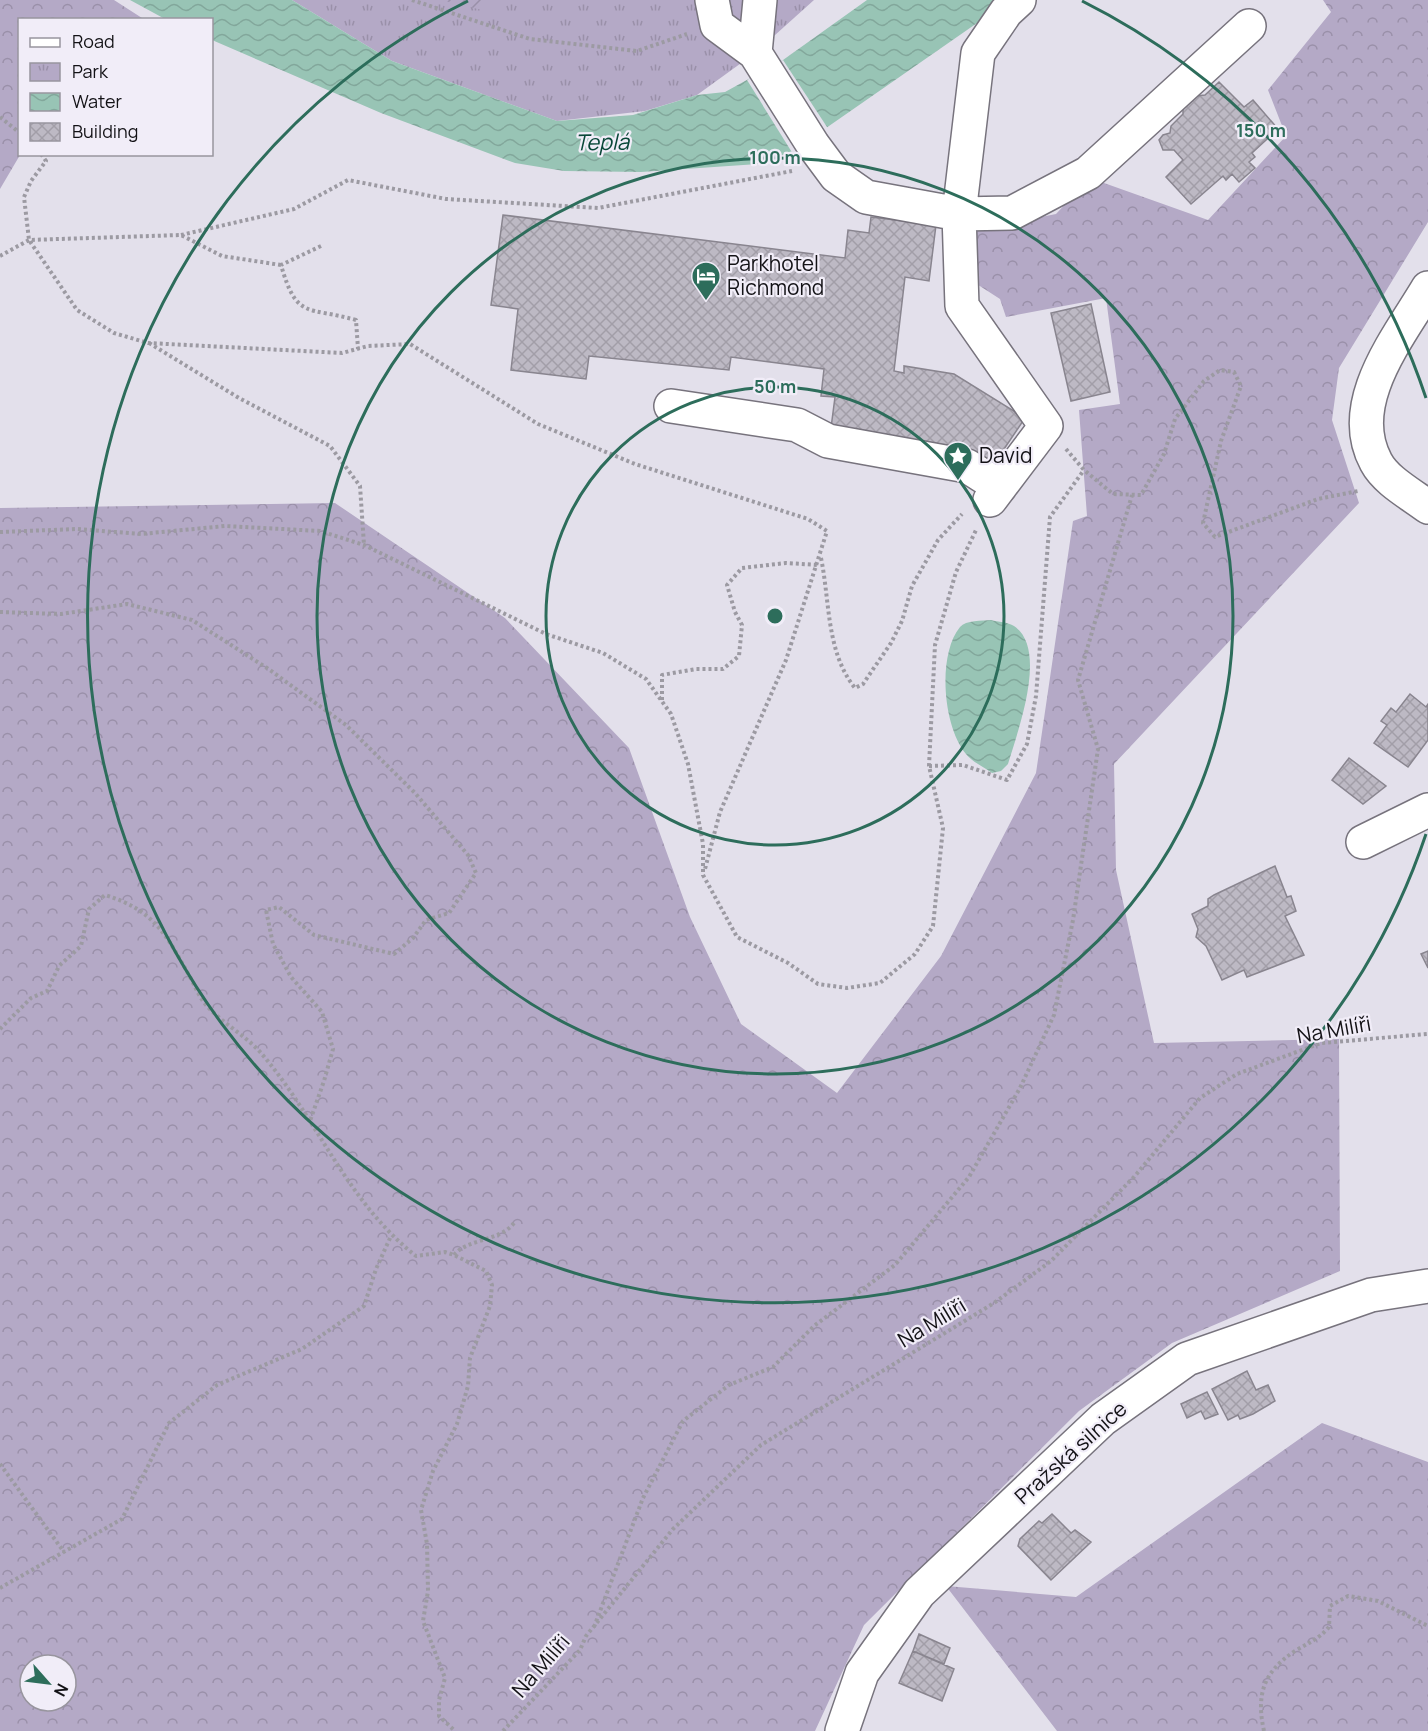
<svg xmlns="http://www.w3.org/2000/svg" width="1428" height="1731" font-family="Manrope,sans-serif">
<defs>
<pattern id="forest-crowns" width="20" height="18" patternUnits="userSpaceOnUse" patternTransform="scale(1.5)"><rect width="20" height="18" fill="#b4a9c6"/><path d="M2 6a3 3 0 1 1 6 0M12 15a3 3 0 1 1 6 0" fill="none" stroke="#9a90a9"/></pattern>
<pattern id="park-tufts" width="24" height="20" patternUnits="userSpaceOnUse" patternTransform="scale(1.5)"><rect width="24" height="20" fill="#b4a9c6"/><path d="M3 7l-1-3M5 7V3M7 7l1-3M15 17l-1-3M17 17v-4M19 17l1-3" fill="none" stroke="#9a90a9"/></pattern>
<pattern id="garden-furrows" width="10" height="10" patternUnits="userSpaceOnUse" patternTransform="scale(1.5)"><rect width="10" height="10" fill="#b4a9c6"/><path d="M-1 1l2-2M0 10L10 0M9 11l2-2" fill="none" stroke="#9a90a9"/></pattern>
<pattern id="water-waves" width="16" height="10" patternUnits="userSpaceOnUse" patternTransform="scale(1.5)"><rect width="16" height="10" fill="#98c4b5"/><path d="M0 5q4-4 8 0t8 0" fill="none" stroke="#82a79b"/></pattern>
<pattern id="building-cross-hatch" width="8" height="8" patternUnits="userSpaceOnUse" patternTransform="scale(1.5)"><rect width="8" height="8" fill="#bdb9c4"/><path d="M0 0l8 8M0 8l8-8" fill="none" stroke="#a29ea8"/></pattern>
</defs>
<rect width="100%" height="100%" fill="#e3e0eb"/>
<path fill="url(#forest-crowns)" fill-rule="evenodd" d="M0,0H114L142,18L20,20V155L0,189Z
M1323,0H1428V222L1339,368L1332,420L1359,503L1114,764L1116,870L1154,1043L1339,1039L1340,1271L1172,1343L1079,1411L864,1625L815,1731H0V508L335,503L505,618L629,748L690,917L741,1024L837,1093L941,956L1036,773L1073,521L1087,516L1079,410L1120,404L1106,298L1006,317L1000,299L969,279L967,232L1056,214L1090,178L1208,220L1286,136L1268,90L1331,12ZM30,1665H66V1701H30Z
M1322,1423L1428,1462V1731H1057L946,1586L1076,1597Z"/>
<path fill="url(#park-tufts)" d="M292,0H814L755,53L697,95L645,111L557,121L392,61Z"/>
<path fill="url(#garden-furrows)" d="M441,0H488L482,10Z"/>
<path fill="url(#water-waves)" d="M130,0H292L392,61L557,121L633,115L697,95L725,92L783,60L867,0H1003L980,21L793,151L758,164L641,172L564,171L515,163L381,113L212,40V20L165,19Z
M991,620C998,622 1008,622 1014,626C1049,649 1017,733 1008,764L1001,771L992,773C984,767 972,762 966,754C943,727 937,655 960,627C966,620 982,621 991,620Z"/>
<path fill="#e3e0eb" d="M783,60L829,130L793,154L747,80Z"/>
<path fill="url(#building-cross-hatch)" stroke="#89858f" stroke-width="1.5" d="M1219,82L1244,107L1253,100L1278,129L1252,153L1255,157L1249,162L1255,168L1239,182L1232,174L1226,180L1223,176L1191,204L1166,177L1183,160L1174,150H1163L1159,140L1163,135L1170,133L1171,126L1183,114V107L1196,96L1205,95Z
M503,215L845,258L848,230L869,233L871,217L936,225L929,281L905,277L894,371L904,373V366L954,374L1025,418L994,464L831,428L835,397L821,396L824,369L731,357L729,370L589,356L586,379L511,370L518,309L491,305Z
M1091,304L1110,392L1071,401L1051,313Z
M1410,694L1426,707L1428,704V740L1408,767L1374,743L1387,725L1381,721L1391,708L1396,712Z
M1349,758L1386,786L1363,804L1332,780Z
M1275,866L1287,897L1291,896L1296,911L1285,916L1304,955L1247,977L1244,970L1222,980L1206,946L1196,937L1198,929L1192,914L1208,906V899L1214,895Z
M1428,951V968L1421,954Z
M1247,1371L1256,1390L1268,1385L1275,1401L1253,1414L1240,1419L1238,1415L1228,1420L1212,1389Z
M1207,1392L1218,1414L1205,1419L1201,1411L1187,1418L1181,1404Z
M1052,1514L1071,1533L1075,1530L1091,1542L1051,1580L1018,1546L1020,1539L1039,1521L1042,1523Z
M919,1634L950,1648L944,1664L913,1651Z
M913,1651L954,1669L942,1701L899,1683Z"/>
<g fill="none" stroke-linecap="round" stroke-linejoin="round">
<g stroke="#77737d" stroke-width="36">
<path id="minor" d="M712,0L717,25L755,53L813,145L836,176L866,197L959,214L1012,213L1088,173L1249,26
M755,53L760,0
M1428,288C1399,337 1344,403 1376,462C1386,481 1411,494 1428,507
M671,406L797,425L828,441L967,466L1000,487
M990,500L1046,426L962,306L959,214L978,53L1006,12L1019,0
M1363,842L1428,810
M842,1731L862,1673L919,1593L1103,1419L1187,1359L1371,1295L1428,1286"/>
</g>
<path stroke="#9c9aa2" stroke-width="4" stroke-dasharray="3 3" stroke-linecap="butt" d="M412,0L530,39L637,51L687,34
M0,117L20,133
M41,154L46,161L31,181L24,197L29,240L77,310L114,333L148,343L342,353L368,346L410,344L538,424L635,464L808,519L827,531L786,660L720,812L705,869
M181,235L294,209L348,180L446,199L598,208L792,171
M321,246L281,265C297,320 306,306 356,320L358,349
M0,256L29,240L181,235L222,256L281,265
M149,343L239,398L330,446L360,486L364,545
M1066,449L1084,470L1113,494L1141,495L1164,454L1175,419L1204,381L1220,370L1234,372L1241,386L1221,441L1203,523L1215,537L1318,499L1358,491
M0,532L77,529L141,534L225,526L320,531L364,545L546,634L603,653L646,679L671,714L688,764L703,844V875L737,937L788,963L818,984L847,988L880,983L915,954L933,926L943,828L929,766L935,645L956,572L977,528
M821,558C830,601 826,652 855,688L863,684L891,643L902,621L912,586L938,540L962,514
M0,612L61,614L127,604L192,620L267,668L346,725L415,793L468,855L476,873L449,913L426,920L413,938L394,954L314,935L279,907L266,910L273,944L291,977L322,1012L333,1049L324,1081L310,1121
M662,700V675L696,669H723L739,656L742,625L735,612L727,585L742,568L786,563L818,565
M929,766L963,765L1007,780L1027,744L1036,696L1050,517L1084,470
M0,1029L31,998L47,991L59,966L81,946L89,909L105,895C154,910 166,934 190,977C195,986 199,997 206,1005C222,1023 245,1035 261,1053C318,1119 346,1201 416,1256L445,1252L454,1255L486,1271L492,1285L490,1306L470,1358L468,1386L457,1424L433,1471L421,1510L427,1544L428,1591L423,1621L445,1678L439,1700V1716L455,1731
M454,1255C468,1238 499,1242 514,1223
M0,1464L64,1552
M0,1588L122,1519L169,1423L217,1385L302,1349L364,1306L376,1269L391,1236
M594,1627L643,1498L683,1421L729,1385L773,1367L814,1326L895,1265L969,1177L1020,1088L1054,1015L1073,920L1098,749L1078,680L1132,495
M503,1731L580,1650L586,1636L673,1529L761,1445L994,1303L1051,1261L1134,1177L1200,1098L1237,1074L1321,1043L1428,1034
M1264,1731C1256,1695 1263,1672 1295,1651C1308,1643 1319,1639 1329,1627L1330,1606L1348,1596L1378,1601L1428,1626"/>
<use href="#minor" stroke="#fff" stroke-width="33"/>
</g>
<g fill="none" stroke="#2d6d5b" stroke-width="3">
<circle cx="775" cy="616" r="229"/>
<circle cx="775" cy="616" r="458"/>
<path d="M1426 834A687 687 0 1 1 468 1M1082 1A687 687 0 0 1 1426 398"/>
</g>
<defs>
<g id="hotel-pin" transform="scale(1.5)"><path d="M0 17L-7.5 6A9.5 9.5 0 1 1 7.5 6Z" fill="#2d6d5b" stroke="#f1edf8"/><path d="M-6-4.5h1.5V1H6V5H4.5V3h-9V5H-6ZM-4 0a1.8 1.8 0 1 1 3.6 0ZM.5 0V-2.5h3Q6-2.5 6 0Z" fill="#fff"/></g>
<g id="sight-pin" transform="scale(1.5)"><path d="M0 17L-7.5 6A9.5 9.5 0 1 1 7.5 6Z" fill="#2d6d5b" stroke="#f1edf8"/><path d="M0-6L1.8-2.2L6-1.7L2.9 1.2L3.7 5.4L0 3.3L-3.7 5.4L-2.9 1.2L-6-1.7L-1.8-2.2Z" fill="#fff"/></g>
</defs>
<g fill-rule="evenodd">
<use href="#hotel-pin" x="706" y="276"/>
<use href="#sight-pin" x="958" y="456"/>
</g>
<g text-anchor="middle" stroke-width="4.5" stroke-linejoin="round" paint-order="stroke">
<g font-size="21" fill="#131216" stroke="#f1edf8" text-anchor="start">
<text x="727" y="271">Parkhotel<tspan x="727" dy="24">Richmond</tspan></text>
<text x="979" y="463">David</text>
</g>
<g font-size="21" fill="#131216" stroke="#f1edf8">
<text transform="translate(1334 1030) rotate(-10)" y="7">Na Milíři</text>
<text transform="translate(932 1323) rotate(-31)" y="7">Na Milíři</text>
<text transform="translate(1071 1453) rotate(-42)" y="7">Pražská silnice</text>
<text transform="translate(541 1666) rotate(-49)" y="7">Na Milíři</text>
</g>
<g font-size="22" font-style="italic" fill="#094738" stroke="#f1edf8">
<text transform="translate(602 142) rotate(-1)" y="8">Teplá</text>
</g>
</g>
<circle cx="775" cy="616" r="9" fill="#2d6d5b" stroke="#f1edf8" stroke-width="3"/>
<g font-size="18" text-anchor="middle" font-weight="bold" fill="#2d6d5b" stroke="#f1edf8" stroke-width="4.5" stroke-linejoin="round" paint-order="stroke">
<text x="1261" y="137">150 m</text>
<text x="775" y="164">100 m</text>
<text x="775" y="393">50 m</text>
</g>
<rect x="18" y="18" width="195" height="138" fill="#f1edf8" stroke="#98959e" stroke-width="1.5"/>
<rect x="30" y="38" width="30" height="9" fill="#ffffff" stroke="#98959e" stroke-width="1.5"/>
<text x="72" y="48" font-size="18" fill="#131216">Road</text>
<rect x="30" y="63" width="30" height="18" fill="url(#park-tufts)" stroke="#98959e" stroke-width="1.5"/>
<text x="72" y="78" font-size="18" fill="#131216">Park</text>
<rect x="30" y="93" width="30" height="18" fill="url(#water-waves)" stroke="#98959e" stroke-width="1.5"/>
<text x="72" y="108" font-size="18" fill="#131216">Water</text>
<rect x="30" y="123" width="30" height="18" fill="url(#building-cross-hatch)" stroke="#98959e" stroke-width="1.5"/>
<text x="72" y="138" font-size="18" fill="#131216">Building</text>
<g transform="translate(48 1683) rotate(118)"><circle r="28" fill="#f1edf8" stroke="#98959e" stroke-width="1.5"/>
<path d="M0-4.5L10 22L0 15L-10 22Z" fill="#2d6d5b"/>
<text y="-9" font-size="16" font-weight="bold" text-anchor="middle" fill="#131216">N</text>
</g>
</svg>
